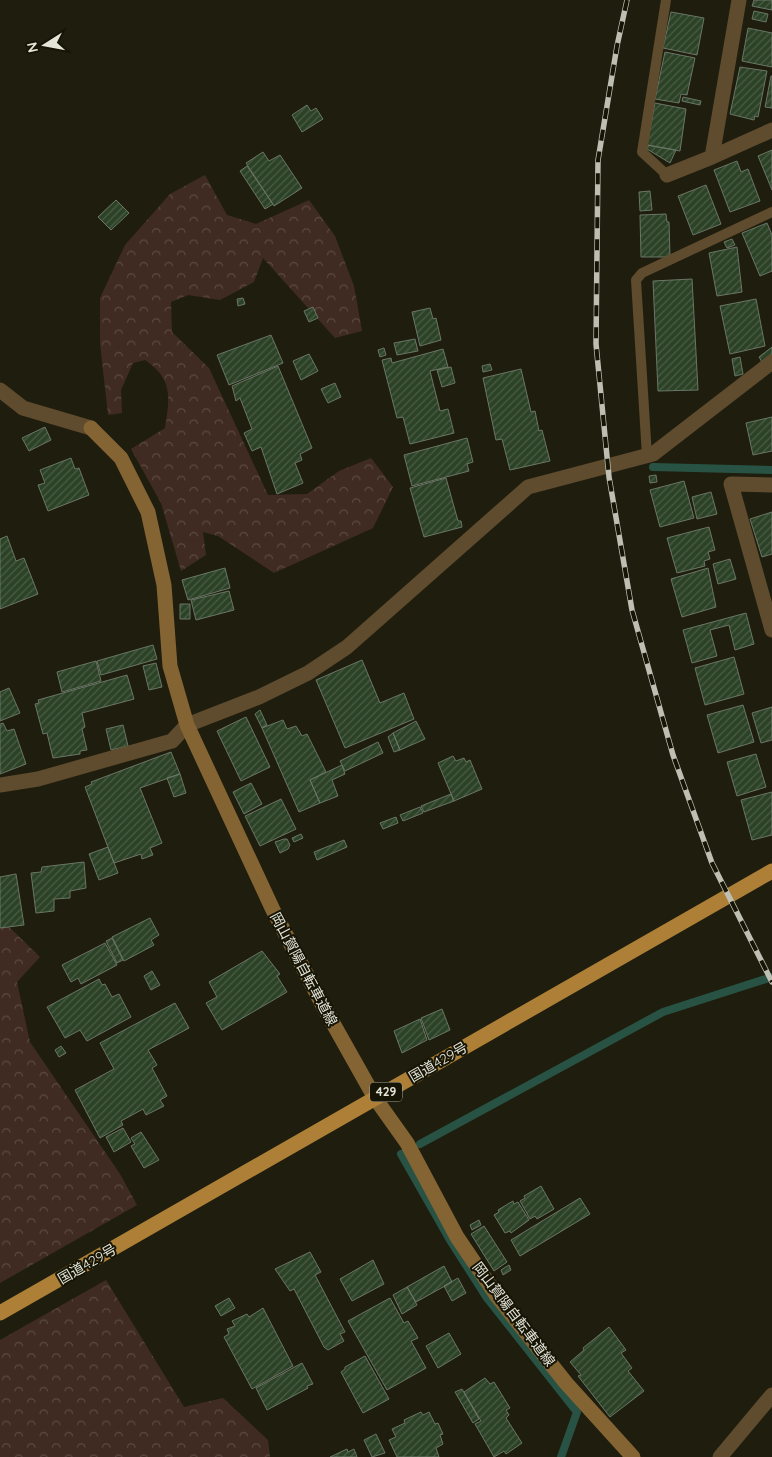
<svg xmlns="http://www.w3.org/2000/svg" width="772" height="1457" font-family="Quicksand,'Noto Sans JP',sans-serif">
<defs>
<pattern id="forest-crowns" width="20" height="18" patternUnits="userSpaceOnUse" patternTransform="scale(1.25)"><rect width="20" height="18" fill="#402b22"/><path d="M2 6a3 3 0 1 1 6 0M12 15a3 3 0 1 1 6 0" fill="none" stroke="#5b4a42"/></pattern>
<pattern id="building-hatch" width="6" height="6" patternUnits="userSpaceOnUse" patternTransform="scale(1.25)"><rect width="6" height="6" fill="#2c4226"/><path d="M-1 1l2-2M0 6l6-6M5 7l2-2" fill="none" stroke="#4a5d45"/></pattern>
</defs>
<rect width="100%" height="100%" fill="#1f1e0e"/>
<path fill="url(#forest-crowns)" d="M205,175L227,215L256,224L309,200L335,236L354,286L362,331L335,338L263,258L254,282L220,300L188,295L171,302L172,332L209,368L268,495L307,494L339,471L371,458L393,487L373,528L274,573L218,536L203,532L206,555L181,571L161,503L131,449L165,428C170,397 173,379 145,360L133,363L121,390L122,413L108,415L100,343V298L125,245L170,194Z
M0,918L40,957L17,982L30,1042L120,1174L137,1205L0,1283Z
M106,1280L184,1407L223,1398L268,1440L270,1457H0V1340Z"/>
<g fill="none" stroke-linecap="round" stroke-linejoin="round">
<path stroke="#285344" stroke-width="8" d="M653,467L772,470
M420,1144L663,1012L772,977
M401,1154L450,1240L487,1298L577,1412L561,1457"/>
</g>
<path fill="url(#building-hatch)" stroke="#6a7666" d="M754,0H772V10L752,6Z
M754,11L768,14L766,22L752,19Z
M671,12L704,18L697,55L663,48Z
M748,28L772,33V67L742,61Z
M665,52L695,58L687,95L681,94L679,103L655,99Z
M740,67L767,71L758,117L755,116L754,120L730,114Z
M771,76H772V108L765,107Z
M683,97L701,101L700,105L682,101Z
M655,103L686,109L680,151L647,145Z
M307,105L311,111L316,108L323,119L302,132L292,115Z
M647,145L676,150L670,163L647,149Z
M772,150V190L758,156Z
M263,152L269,161L280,155L302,188L274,206L246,163Z
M737,161L741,172L748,169L760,201L730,212L714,170Z
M247,166L273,204L265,209L240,171Z
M706,185L721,224L693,235L678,196Z
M650,191L652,210L640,211L639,192Z
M116,200L129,213L111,230L98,217Z
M666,214L667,222H669L670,257H641L640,215Z
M767,223L772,235V271L760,276L742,233Z
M732,239L735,245L727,248L724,242Z
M737,247L742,292L717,296L709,253Z
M692,279L698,390L658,391L653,281Z
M243,298L245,304L238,306L237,299Z
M756,299L765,346L730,354L720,306Z
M313,307L318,318L309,322L304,311Z
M430,308L433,319L436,318L441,340L420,346L412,312Z
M271,335L283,363L229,385L217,355Z
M415,339L418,351L397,355L394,343Z
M772,347V355L762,362L759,357Z
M384,348L386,355L380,357L378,350Z
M443,349L448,367L430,371L440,411L448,409L454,433L410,444L403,417L397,418L382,360L391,358L392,363Z
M309,354L318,371L301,380L293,361Z
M740,357L743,374L735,376L732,359Z
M490,364L492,370L483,372L482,366Z
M278,366L312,448L300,454L302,460L295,463L303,483L277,494L261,447L252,451L244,433L252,429L240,398L236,401L232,386Z
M451,367L455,383L442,387L437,370Z
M521,369L531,412L535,411L539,431L542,430L550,461L510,470L502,439L496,440L483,378Z
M335,383L341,397L328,403L321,389Z
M772,417V451L753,455L746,423Z
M45,427L51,440L29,451L22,438Z
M467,438L473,462L467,464L469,471L412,486L404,455Z
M71,458L75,469L79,468L89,495L48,511L38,485L45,483L40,470Z
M656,475L657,482L650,483L649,476Z
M446,478L458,521H461L462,527L424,537L410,488Z
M684,481L694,518L660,527L650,490Z
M711,492L717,514L697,519L692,497Z
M772,512V554L762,557L750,519Z
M709,527L715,550L708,552L710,559L704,561L705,566L677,573L667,538Z
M7,536L16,561L24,558L38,594L0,609V539Z
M730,559L736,579L718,584L713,564Z
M225,568L230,588L188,600L182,580Z
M708,568L716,607L682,617L671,579Z
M229,591L234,610L196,620L191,600Z
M180,604H190V619H180Z
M746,613L754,644L735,650L729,625L710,630L717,656L692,663L683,630Z
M153,645L157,659L101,675L97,661Z
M734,657L744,694L705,705L695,668Z
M362,660L380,703L404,693L414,719L345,748L316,680Z
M96,661L101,681L62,692L57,672Z
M156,663L162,687L149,690L143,666Z
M127,675L134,699L82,713L85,727L82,729L87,750L80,751V754L53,758L47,733L43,734L35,704L39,703L38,700Z
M9,688L20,713L0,721V692Z
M743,705L754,742L718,753L707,715Z
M772,707V740L761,743L752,713Z
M260,710L267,725L262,728L255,714Z
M246,717L270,767L241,781L217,731Z
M283,720L287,729L296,726L302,736L307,734L326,772L310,780L320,803L299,812L262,728Z
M416,721L425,739L400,750L393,733Z
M3,723L7,731L14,729L26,764L0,774V724Z
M123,725L128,746L111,750L106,729Z
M393,733L400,750L394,752L388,737Z
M378,742L383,753L345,771L340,761Z
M171,752L180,774L140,788L162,843L150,848L153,855L142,859L141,854L114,863L85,787L92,784L91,782Z
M756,754L766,787L737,796L727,762Z
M453,756L456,761L464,758L466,762L470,760L482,789L454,801L438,763Z
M342,765L345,774L332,780L338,796L320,803L310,780Z
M180,774L186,793L174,797L167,778Z
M251,783L262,804L244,814L233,792Z
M772,792V835L752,840L741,800Z
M451,794L454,801L424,812L421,806Z
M281,799L296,829L260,846L245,816Z
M420,807L423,813L403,821L400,815Z
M396,817L398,823L383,829L380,823Z
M301,834L303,838L294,842L292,838Z
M284,839H287L290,845L288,849L280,853L275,842Z
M344,840L347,847L317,860L314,852Z
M108,847L118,873L99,880L89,854Z
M84,862L86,888L70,891V898L54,899V911L36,913L31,873L41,872L42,867Z
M16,874L24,925L0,928V877Z
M150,918L159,935L151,940L154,945L124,961L112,937Z
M112,938L123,960L117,963L106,941Z
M105,943L117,965L81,984L78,978L71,982L62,965Z
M262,951L280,974L277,976L287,992L222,1030L206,1003L217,997L209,982Z
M152,971L160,985L151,990L144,976Z
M99,979L102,985L105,984L112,997L119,994L131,1017L87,1041L80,1030L65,1038L47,1007Z
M175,1003L189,1028L148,1050L157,1065L152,1068L167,1096L160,1100L164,1106L146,1115L143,1109L121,1121L123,1125L100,1138L75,1090L114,1069L100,1043Z
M442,1009L450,1030L429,1040L421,1018Z
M420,1019L427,1040L402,1053L394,1031Z
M61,1046L66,1053L59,1057L55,1050Z
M123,1128L131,1142L114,1152L106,1137Z
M141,1132L159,1160L144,1168L131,1146L135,1144L131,1138Z
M541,1186L554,1209L537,1219L535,1216L530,1219L520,1201L525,1198L524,1196Z
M580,1198L590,1214L520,1256L511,1240Z
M513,1201L514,1204L518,1202L529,1220L511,1233L510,1231L505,1233L494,1215L499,1212L498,1210Z
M479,1220L481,1225L472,1230L470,1225Z
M484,1226L507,1262L494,1271L471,1234Z
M310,1252L321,1272L315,1275L345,1332L340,1334L344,1341L328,1350L324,1347L294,1289L290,1291L275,1269Z
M373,1260L384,1284L352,1301L340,1279Z
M509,1265L511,1270L503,1275L501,1270Z
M444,1266L452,1282L416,1302L407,1287Z
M458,1278L466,1293L452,1301L444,1286Z
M407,1287L417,1305L402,1314L393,1295Z
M229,1298L235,1308L221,1316L215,1306Z
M390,1298L404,1323L408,1321L418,1338L411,1341L426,1368L387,1390L348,1321Z
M263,1308L293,1366L252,1389L224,1337L229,1334L227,1329L235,1326L232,1321L247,1314L249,1317Z
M609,1327L626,1350L621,1353L632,1368L628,1371L644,1391L610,1417L578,1376L581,1375L570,1362L584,1350L583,1348Z
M449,1333L461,1354L438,1368L426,1346Z
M365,1356L389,1399L363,1413L341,1372L345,1369V1367Z
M302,1363L313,1384L307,1386L308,1388L267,1410L256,1388Z
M485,1378L490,1384L494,1382L510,1408L506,1410L509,1415L506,1418L522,1443L506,1454L504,1451L494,1457L475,1424L481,1421L464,1392Z
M462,1389L479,1419L473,1423L455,1392Z
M421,1412L423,1415L429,1412L435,1424L438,1423L443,1434L440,1435L443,1444L436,1448L439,1457H397L389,1440L396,1437L392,1429L405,1423L404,1420Z
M376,1434L385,1453L372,1457L364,1440Z
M347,1449L348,1452L354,1449L357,1457H330Z"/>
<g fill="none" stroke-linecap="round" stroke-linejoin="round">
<path stroke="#5f4b2d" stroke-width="10" d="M666,0L642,152L667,175
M647,456L636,280L642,273L772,212"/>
<path stroke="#5f4b2d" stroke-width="15" d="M739,0L712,157L772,130
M667,175L712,157
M0,390L23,408L91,428
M772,485L731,484L772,630
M0,785L38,779L172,741L187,725L259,697L308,673L347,647L528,487L653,454L772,362
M720,1457L772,1395"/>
<path stroke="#846433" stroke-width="15" d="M91,428L121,458L148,512L164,585L170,666L187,725L273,910L321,1002L375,1098L407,1143L457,1237L497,1296L566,1383L633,1457"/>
<path stroke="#ae8037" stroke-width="15" d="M0,1313L772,871"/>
<g stroke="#bebeb2" stroke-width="5.5">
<path id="rail" d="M627,0L617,46L598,160L596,344L609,477L632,610L673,755L712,863L772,982"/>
</g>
<use href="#rail" stroke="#161505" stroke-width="4" stroke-dasharray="11" stroke-linecap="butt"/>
</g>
<g text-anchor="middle" stroke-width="4" stroke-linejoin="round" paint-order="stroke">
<rect fill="#161505" stroke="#a6a699" stroke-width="1" x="370" y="1082.5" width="32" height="19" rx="4"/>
<g font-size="12" font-weight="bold" fill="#e4e4d9">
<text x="386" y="1096">429</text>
</g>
<g font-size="14" fill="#e4e4d9" stroke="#161505">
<text transform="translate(304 969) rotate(62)" y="5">岡山賀陽自転車道線</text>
<text transform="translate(438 1062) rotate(-30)" y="5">国道429号</text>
<text transform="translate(87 1264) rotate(-30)" y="5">国道429号</text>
<text transform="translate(514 1314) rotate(53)" y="5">岡山賀陽自転車道線</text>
</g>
</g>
<g transform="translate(45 45) rotate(259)" stroke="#161505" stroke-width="4" paint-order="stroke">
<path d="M0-4L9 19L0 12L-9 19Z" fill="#e4e4d9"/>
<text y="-8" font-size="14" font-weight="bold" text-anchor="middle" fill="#e4e4d9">N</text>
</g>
</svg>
